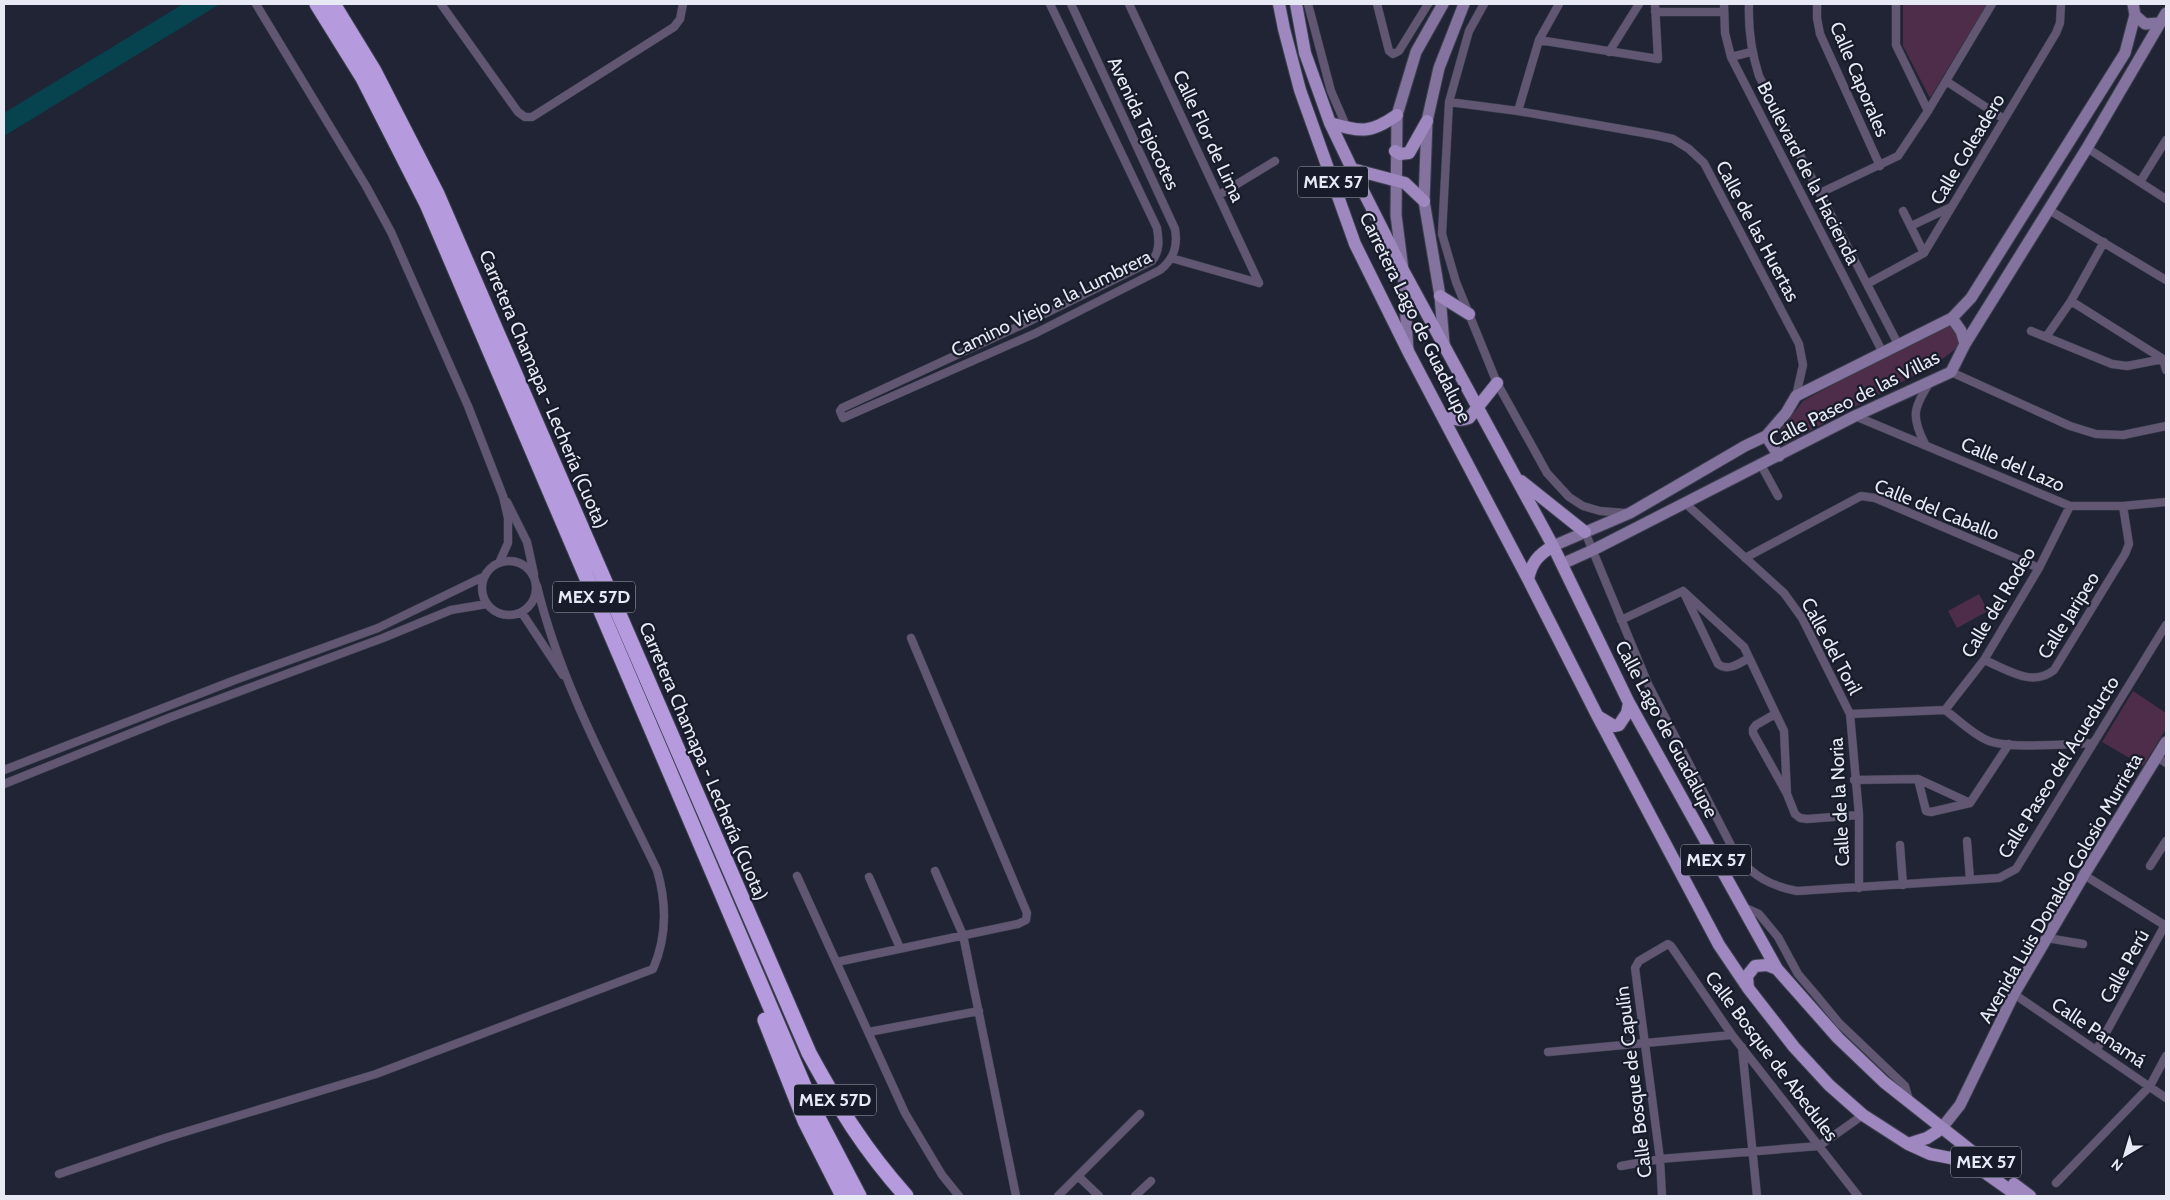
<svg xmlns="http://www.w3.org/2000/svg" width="2170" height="1200" font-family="Cabin,sans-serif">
<rect width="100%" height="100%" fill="#202434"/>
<path fill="#4e2d4a" d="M1903,4H1987L1930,98L1903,46Z
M1952,325L1960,338L1958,347L1936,364L1785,444L1778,433L1803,401L1876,361Z
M1979,594L1988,611L1957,628L1948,611Z
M2133,691L2166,713V729L2143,766L2102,742Z"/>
<path fill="#06434e" d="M183,4H220L4,136V113Z"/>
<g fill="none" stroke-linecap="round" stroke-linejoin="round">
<g stroke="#3c404f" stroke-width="9">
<path id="street" d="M256,4L366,186L391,232L468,406L503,496L508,518V543L499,563
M441,4L518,112L525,117H532L674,27L680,19L683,4
M1050,4L1157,228C1159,240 1160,251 1152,261L1030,321L842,408L840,411L843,418L1036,333L1160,270C1174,259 1178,246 1175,229L1071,4
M1129,4L1259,283
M1308,4L1331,91L1347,128
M1377,4L1389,51L1393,54L1399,51L1428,4
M1484,4L1469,31L1449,102L1442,234L1456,282L1497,383L1547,473L1569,497L1583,506L1600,511L1625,513
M1724,4L1725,33L1731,57L1882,351
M1749,4C1748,30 1751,51 1759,76L1898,344
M1817,4V18L1820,34L1880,166
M1896,4V45L1928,111
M1655,12H1723
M1539,40L1658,59L1655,4
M1609,52L1639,4
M1731,57L1751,52
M1946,81L2004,119
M1449,102L1518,111L1655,135L1673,139L1689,149L1704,163L1799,344L1803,365L1796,396
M1518,111L1539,40L1559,4
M2087,148L2166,199
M2140,182L2166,140
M1820,193L1898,156L1928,111L1992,4
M1219,195L1275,161
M2049,210L2166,280
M1903,211L1924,253
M1911,226L1951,207
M1171,258L1259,283
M1867,284L1924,253L2056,33L2060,23L2061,4
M2071,301L2163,359L2166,370
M2031,331L2112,364L2127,366L2163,359
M2046,337L2071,301L2104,242
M1951,372L2070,426L2096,434L2123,435L2166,426
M1855,416L2070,506H2123L2166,502
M1925,444C1911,417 1913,408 1930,382
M1761,465L1778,496
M507,502L527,542L534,574
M1685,503L1784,593L1802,618L1850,714L1859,815V888
M1585,532L1648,684L1737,857C1755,877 1771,886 1797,891L1999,878L2016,869L2166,625
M1745,558L1861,496L1875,498L2039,568
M482 588a27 27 0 1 1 54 0a27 27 0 1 1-54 0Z
M1683,591L1744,647L1784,731L1787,794L1795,814L1800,818L1807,819L1859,815
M1685,595L1718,664C1728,672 1740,663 1749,658
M522,613L563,675
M1621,620L1683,591
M1984,660C2007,669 2032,688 2054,670L2125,554L2129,544L2123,506
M1945,710L1984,660L2039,568L2070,506
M1775,714L1756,725L1753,729V733L1786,792
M1850,714L1945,710C1959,720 1973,735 1989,741C2010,749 2068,744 2093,743
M2157,757L2166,763
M4,770L235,680L378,628L485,576
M1918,779L1926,811L1931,812L1970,803L2009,744
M1854,780L1918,779L1970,803
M4,784L171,717L383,638L451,610L487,604
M1967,841L1970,880
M1900,845L1903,885
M2150,866L2166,841
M935,871L963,935L1016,1196
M2084,875L2166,926
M797,876L905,1113L942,1175L959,1196
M869,877L900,948
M1741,906L1759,914L1778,937L1798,974L1816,995L1839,1023L1905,1086L1909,1100
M2047,938L2083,944
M837,962L1018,924L1026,920L1027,913L911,638
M2014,994L2166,1098
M869,1032L979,1011
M1742,1047L1757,1196
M2097,1049L2165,925
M1548,1052L1732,1035
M1621,1166L1660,1159L1819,1146L1863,1115
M59,1174L165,1138L376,1074L653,969C667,937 667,904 657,870C613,778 561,686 537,586
M1078,1176L1099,1196
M2056,1183L2150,1086L2166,1056
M1058,1196L1140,1114
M1135,1196L1151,1181
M1662,1196L1660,1159L1635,968L1639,961L1668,944L1671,946L1732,1035L1858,1196"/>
</g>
<g stroke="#3c404f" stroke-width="13">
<path id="secondary" d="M2135,15L2145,24L2160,23
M1952,318L1961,331L1965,344
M1444,343L1440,296L1424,201L1427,121L1439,68L1464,4
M1408,351L1403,270L1396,215L1397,115L1416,52L1443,4
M1766,436L1779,456
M1553,546L1630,513L1745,446L1766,436L1786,413L1796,396L1952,318L1971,298L2125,53L2135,15L2133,4
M1562,564L1593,550L1855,416L1951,372L1965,344L2087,148L2166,13
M1941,1129L1960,1105L2014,994L2084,875L2166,742"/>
</g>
<g stroke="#3c404f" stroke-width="14">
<path id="primary" d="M1279,4L1284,29L1300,90L1355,244L1409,353L1528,579L1597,715L1719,945L1748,988L1794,1047L1829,1085L1863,1115L1908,1144L1930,1154L1966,1161L1987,1174L2018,1196
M1296,4L1305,53L1330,123L1352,169L1403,270L1553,546L1629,703L1777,969L1838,1038L1884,1082L1998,1172
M1330,123C1361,132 1370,134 1397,115
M1395,151L1400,154L1409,153L1427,121
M1352,169L1405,183L1424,201
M1440,296L1469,314
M1442,415C1452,418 1459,422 1469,418L1497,383
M1521,481L1585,532
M1528,579C1532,562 1538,555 1553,546
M1599,717L1614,726L1619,725L1627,713L1629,703
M1748,988L1747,976L1755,966L1767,965L1777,969
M1908,1144L1927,1138L1941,1129
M2014,1184L2030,1196"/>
</g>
<g stroke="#3c404f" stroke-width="17">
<path id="highway" d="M317,4L363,78L427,204L816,1114L859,1196
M333,4L374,71L437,194L809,1053C839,1108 864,1149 906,1196
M765,1020L805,1121L843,1196"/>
</g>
<use href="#street" stroke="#615772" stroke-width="8"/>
<use href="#secondary" stroke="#83739e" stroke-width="11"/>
<use href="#primary" stroke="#9e88bf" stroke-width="12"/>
<use href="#highway" stroke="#b59bde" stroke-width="15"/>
</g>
<g text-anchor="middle" stroke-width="4.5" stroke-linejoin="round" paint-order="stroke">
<g fill="#171b2a" stroke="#a9acb8" stroke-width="1">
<rect x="1298" y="166.5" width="70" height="31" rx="4"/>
<rect x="553" y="581.5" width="82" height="31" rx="4"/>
<rect x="1681" y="844.5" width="70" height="31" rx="4"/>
<rect x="794" y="1084.5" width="82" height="31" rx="4"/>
<rect x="1951" y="1146.5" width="70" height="31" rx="4"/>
</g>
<g font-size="18" font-weight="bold" fill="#e7eaf5">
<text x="1333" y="188">MEX 57</text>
<text x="594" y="603">MEX 57D</text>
<text x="1716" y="866">MEX 57</text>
<text x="835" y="1106">MEX 57D</text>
<text x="1986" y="1168">MEX 57</text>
</g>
<g font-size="19" fill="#e7eaf5" stroke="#171b2a">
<text transform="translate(1860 79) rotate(67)" y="7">Calle Caporales</text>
<text transform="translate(1144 123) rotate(65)" y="7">Avenida Tejocotes</text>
<text transform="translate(1209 136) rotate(65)" y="7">Calle Flor de Lima</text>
<text transform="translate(1967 149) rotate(-59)" y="7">Calle Coleadero</text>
<text transform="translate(1809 173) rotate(63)" y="7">Boulevard de la Hacienda</text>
<text transform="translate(1758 231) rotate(62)" y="7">Calle de las Huertas</text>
<text transform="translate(1051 303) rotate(-26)" y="7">Camino Viejo a la Lumbrera</text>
<text transform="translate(1416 317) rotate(64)" y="7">Carretera Lago de Guadalupe</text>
<text transform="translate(544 389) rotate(67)" y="7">Carretera Chamapa - Lechería (Cuota)</text>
<text transform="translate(1854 398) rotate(-27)" y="7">Calle Paseo de las Villas</text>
<text transform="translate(2013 464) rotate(23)" y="7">Calle del Lazo</text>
<text transform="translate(1937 509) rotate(22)" y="7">Calle del Caballo</text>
<text transform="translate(1998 602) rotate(-59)" y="7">Calle del Rodeo</text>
<text transform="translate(2068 615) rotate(-58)" y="7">Calle Jaripeo</text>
<text transform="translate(1832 646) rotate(62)" y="7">Calle del Toril</text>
<text transform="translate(1667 729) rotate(62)" y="7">Calle Lago de Guadalupe</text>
<text transform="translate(704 761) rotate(67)" y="7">Carretera Chamapa - Lechería (Cuota)</text>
<text transform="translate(2058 767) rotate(-58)" y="7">Calle Paseo del Acueducto</text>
<text transform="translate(1839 802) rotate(-93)" y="7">Calle de la Noria</text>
<text transform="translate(2060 888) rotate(-60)" y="7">Avenida Luis Donaldo Colosio Murrieta</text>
<text transform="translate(2124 966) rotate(-61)" y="7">Calle Perú</text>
<text transform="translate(2099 1032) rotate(34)" y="7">Calle Panamá</text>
<text transform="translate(1772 1056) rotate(53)" y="7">Calle Bosque de Abedules</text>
<text transform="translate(1633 1082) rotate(-97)" y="7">Calle Bosque de Capulín</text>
</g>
</g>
<rect width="2170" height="1200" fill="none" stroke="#e7eaf5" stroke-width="10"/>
<g transform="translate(2125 1155) rotate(218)" stroke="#171b2a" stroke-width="4" paint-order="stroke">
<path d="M0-4L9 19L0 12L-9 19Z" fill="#e7eaf5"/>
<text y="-8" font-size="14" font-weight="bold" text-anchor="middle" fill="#e7eaf5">N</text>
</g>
</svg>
